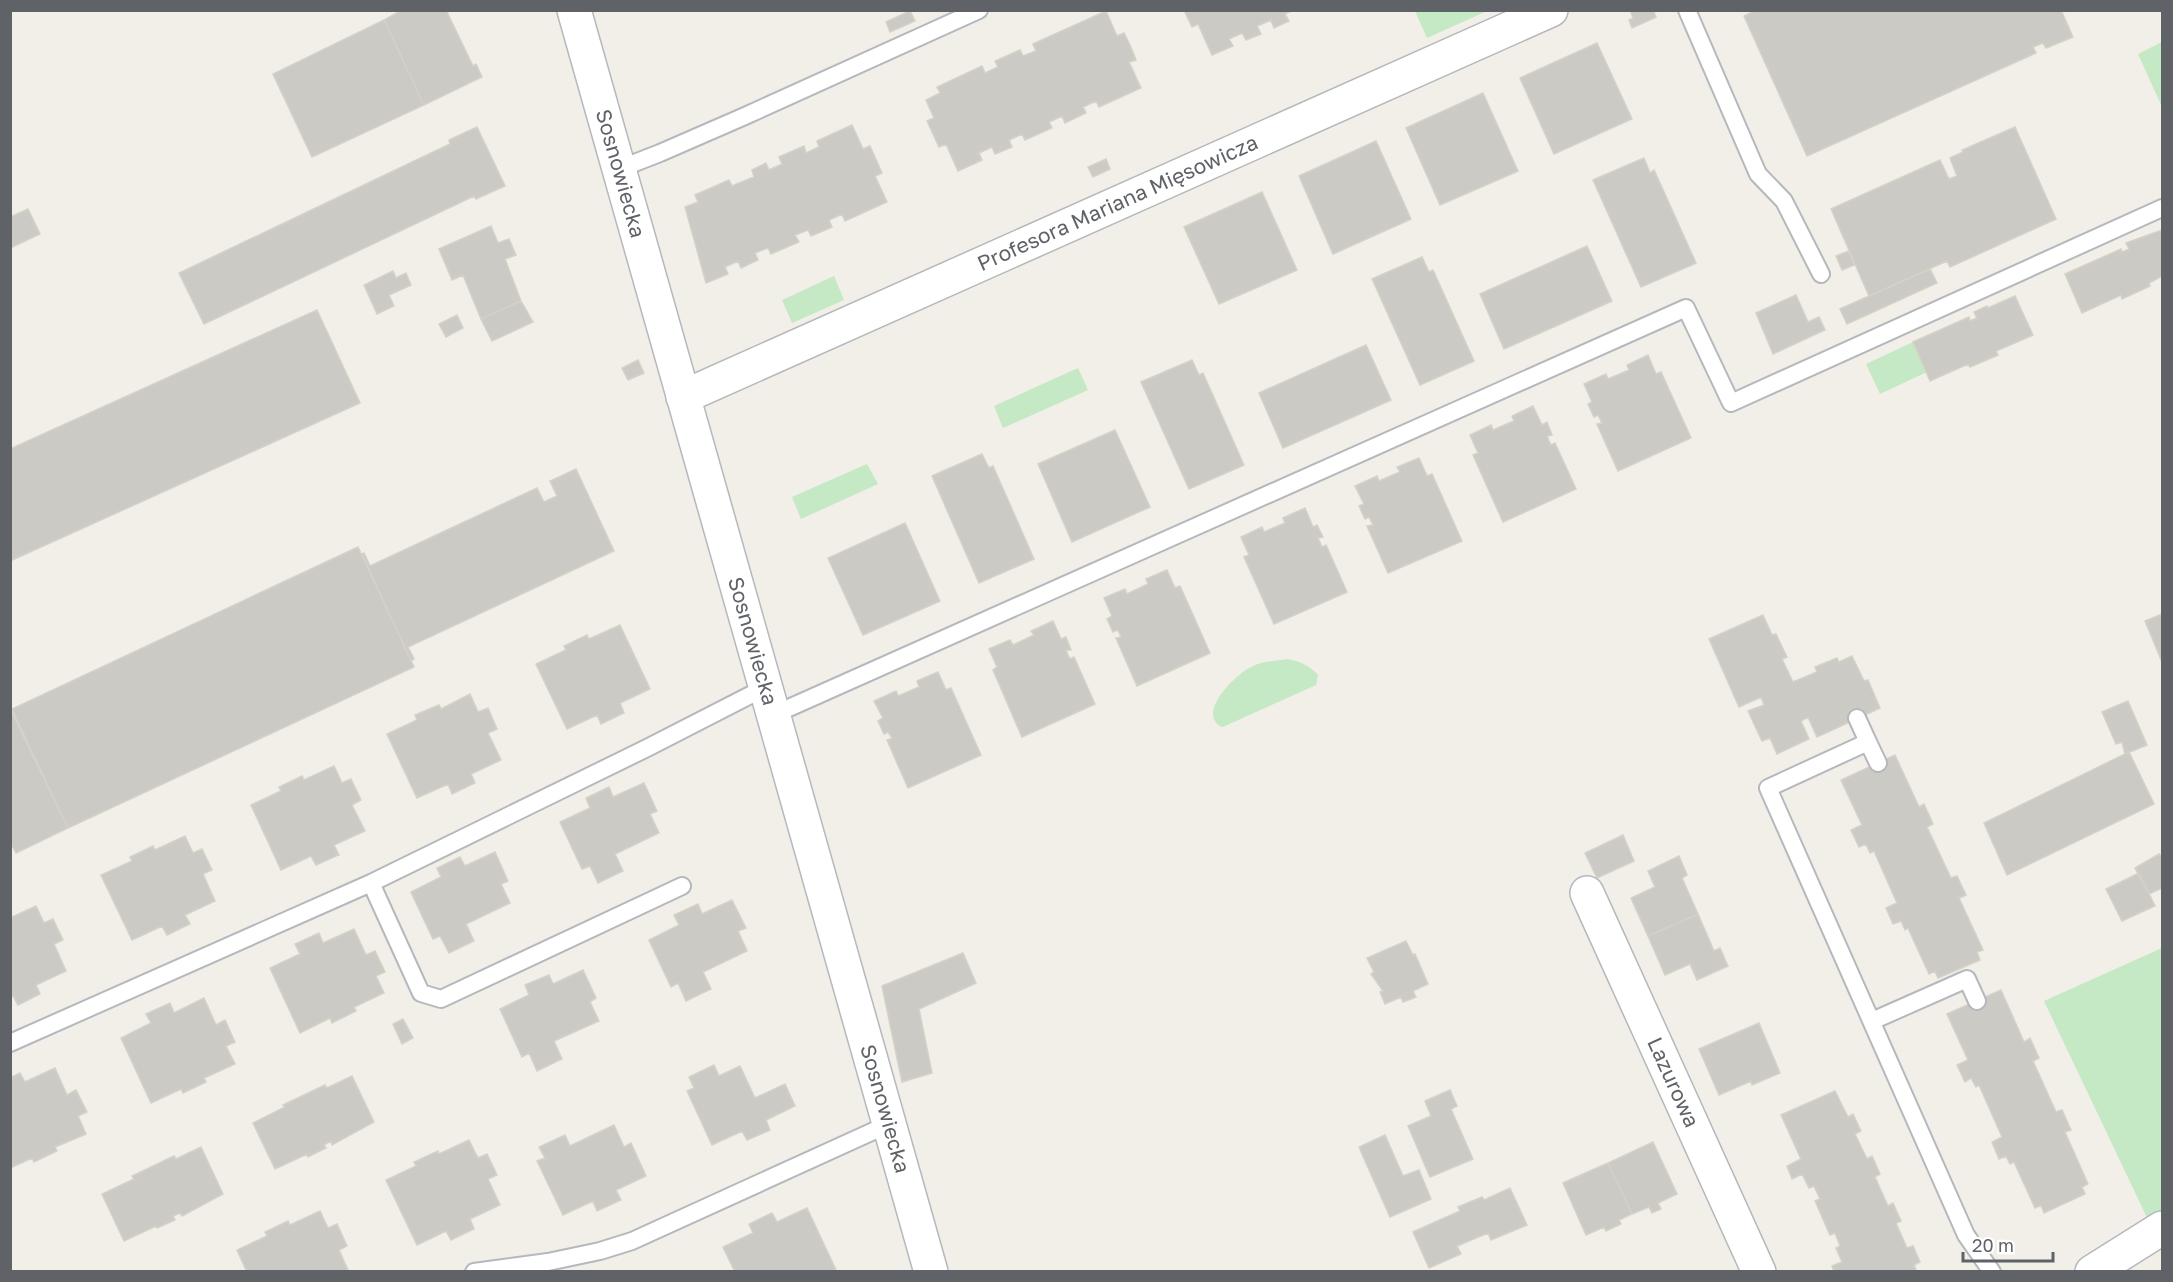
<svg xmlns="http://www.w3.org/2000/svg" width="2173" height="1282" font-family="'Golos Text',sans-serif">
<rect width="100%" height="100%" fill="#f1efe8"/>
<path fill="#c5e8c5" d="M1415,11H1487L1427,38Z
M2162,42V107L2138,54Z
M834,276L844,300L792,323L782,300Z
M1913,342L1927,372L1880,394L1866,364Z
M1078,368L1088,390L1003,428L994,406Z
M867,464L878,484L801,519L792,497Z
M1288,659C1301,662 1309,665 1318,675L1316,685L1225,726L1222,727C1195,714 1236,674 1251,667C1262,661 1275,661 1288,659Z
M2162,948V1221L2152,1228L2044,1001Z"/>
<path fill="#cccac5" stroke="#d6d1c6" stroke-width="1.5" d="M402,10H446L473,66L476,64L482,77L424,105L384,20Z
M1184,10H1293L1285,14L1289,21L1274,28L1271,20L1257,26L1261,34L1246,40L1242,33L1229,39L1233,46L1212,55L1198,24L1192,27Z
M1630,10H1653L1656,17L1632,28L1629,20L1633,18Z
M1756,10H2061L2073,37L2046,48L2043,43L2033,47L2036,53L1807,156L1744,16Z
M910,11L915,21L890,32L886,22Z
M1106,11L1117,36L1124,33L1130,45L1136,60L1129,62L1141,88L1099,107L1096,101L1083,107L1086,113L1065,123L1062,116L1049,122L1052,128L1025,140L1022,134L1009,140L1012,147L995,154L992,147L979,153L982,160L958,171L946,144L939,147L927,121L934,118L926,100L940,93L937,87L982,66L985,73L998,67L995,61L1020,50L1023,56L1036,51L1033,44Z
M384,20L424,105L312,157L273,74Z
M1597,43L1632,119L1554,154L1520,78Z
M1483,93L1518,171L1440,205L1406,128Z
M852,125L863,149L870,146L882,173L875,176L887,202L845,221L842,214L829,220L832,227L811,236L808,230L795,235L799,242L771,254L768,248L755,253L758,260L741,268L738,261L725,267L728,274L706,283L685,207L698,202L695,195L729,180L732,186L754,177L752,170L766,163L769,170L782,164L779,157L804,146L806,153L819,147L817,141Z
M477,127L505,186L476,199L474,196L204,324L179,273L450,144L449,140Z
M2015,127L2056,219L1950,267L1947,261L1869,296L1831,209L1940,160L1949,179L1957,176L1950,158L1963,152L1962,150Z
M1376,141L1411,219L1333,254L1299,176Z
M1644,158L1650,173L1654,170L1696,263L1641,287L1593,180Z
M1106,159L1110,169L1093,177L1088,167Z
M1262,192L1297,270L1219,304L1184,227Z
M28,209L40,234L10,248V217Z
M491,226L498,243L509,239L516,255L505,259L521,301L481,319L463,275L452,280L439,249Z
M2162,230V276L2149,283L2150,286L2122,299L2121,295L2082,313L2065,274L2121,249L2122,252L2129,249L2126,243Z
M1587,246L1612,301L1504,349L1480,294Z
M1849,251L1854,265L1842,270L1836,256Z
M1422,257L1429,272L1433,270L1474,361L1420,385L1372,279Z
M1930,269L1937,283L1847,324L1840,309Z
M393,271L396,278L406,273L411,285L389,295L394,306L377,314L364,285Z
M1796,295L1808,322L1819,317L1825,330L1773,354L1756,313Z
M2015,296L2033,335L1996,351L1998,355L1970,367L1968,364L1930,381L1913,342L1969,317L1970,321L1977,318L1974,312L1987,306L1988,308Z
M521,301L533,322L492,341L481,319Z
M317,310L360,403L10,561V449Z
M457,315L463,328L446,337L439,324Z
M1366,345L1391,400L1283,448L1259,393Z
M1648,355L1656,374L1661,372L1691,438L1618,471L1597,424L1602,423L1598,415L1594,417L1588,404L1592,402L1584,384L1606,374L1608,379L1629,370L1627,365Z
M638,360L644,373L628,380L622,368Z
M1192,360L1199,375L1203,373L1244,465L1189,489L1141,382Z
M1533,406L1542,425L1547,422L1552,435L1547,436L1549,441L1551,445L1555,443L1576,489L1503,522L1473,455L1478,453L1470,435L1491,425L1493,430L1514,421L1512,416Z
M1115,430L1150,507L1072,542L1038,464Z
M982,454L989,468L993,466L1034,559L979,583L932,476Z
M1419,458L1427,476L1432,474L1462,541L1388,573L1367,526L1373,525L1369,517L1365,519L1359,506L1364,504L1355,486L1377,476L1379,481L1400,472L1397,467Z
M576,469L614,551L408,647L414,659L411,661L362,554L364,553L370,566L537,488L544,502L557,496L550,481Z
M1305,508L1313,527L1317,525L1323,537L1318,538L1322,547L1326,545L1347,592L1274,624L1244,557L1249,555L1241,537L1262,527L1264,532L1285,523L1283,518Z
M905,523L940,601L863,635L828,558Z
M358,547L414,667L68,828L12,709Z
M1167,570L1175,588L1180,586L1210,653L1137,686L1116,638L1121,637L1119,632L1117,630L1113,632L1107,619L1112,616L1104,598L1125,589L1127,594L1148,584L1146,579Z
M2162,614V662L2145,621Z
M1763,615L1772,635L1776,634L1787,657L1782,659L1793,682L1817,672L1815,667L1837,658L1839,662L1852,656L1864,681L1868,680L1880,708L1817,737L1808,717L1801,721L1809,739L1777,754L1770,738L1762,741L1748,711L1764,705L1761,697L1739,707L1709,639Z
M1053,621L1061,639L1066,637L1071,650H1066L1068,655L1070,659L1074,657L1095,704L1022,737L993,670L997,667L989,649L1010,640L1013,645L1034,635L1031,631Z
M620,625L650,689L620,703L624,713L601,724L597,715L567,729L536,664L566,650L564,646L587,635L589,639Z
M938,672L946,690L951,688L981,755L908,788L887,740L890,739V740L892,738L888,732L884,734L878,721L883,718L874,701L896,691L898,696L919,687L917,681Z
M470,694L478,712L488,708L497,729L488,733L501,760L471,774L475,783L452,794L448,784L417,798L387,734L417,720L415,715L439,705L441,709Z
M2128,701L2147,745L2125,754L2122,742L2116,744L2102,712Z
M10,709L68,828L16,853L10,842Z
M2129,752L2154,804L2007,875L1984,823Z
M1895,755L1919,807L1924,804L1933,824L1927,827L1951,878L1957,876L1966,895L1959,898L1983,950L1977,952L1980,960L1938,978L1935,971L1929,974L1908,928L1905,930L1901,921L1893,924L1886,908L1897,903L1874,851L1870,853L1866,844L1859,847L1851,830L1862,825L1841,780Z
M334,766L342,783L351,779L361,800L352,805L365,831L334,845L339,855H338L316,865L311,856L281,870L251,805L281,791L279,787L302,776L304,780Z
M644,783L657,811L650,814L659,833L615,854L623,871L598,883L590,866L582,869L560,822L590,808L586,798L609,787L613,797Z
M1623,835L1634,861L1597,878L1585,853Z
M185,836L193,853L202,849L212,870L203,874L215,901L185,915L190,924L167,935L162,926L132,940L101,875L132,861L130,857L153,846L155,850Z
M495,852L508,881L501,884L510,903L466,924L474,941L449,953L440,936L433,939L411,892L441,877L437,868L460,857L465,866Z
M2159,854L2162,857V888L2149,894L2135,868Z
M1679,856L1687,875L1682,878L1698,914L1648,936L1631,898L1655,887L1648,871Z
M2139,873L2155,906L2122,921L2106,889Z
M732,900L746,928L738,931L747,951L703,972L711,989L686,1001L678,983L671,987L649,940L679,925L674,915L698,904L702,914Z
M36,906L44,923L53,919L63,940L54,944L66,971L36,985L40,994L18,1005L13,996L10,997V918Z
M1698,914L1714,951L1720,948L1728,966L1697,980L1690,964L1665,975L1648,936Z
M354,929L366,955L375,951L385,972L376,976L384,993L354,1007L356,1011L332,1023L330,1018L300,1033L270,968L300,954L295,944L319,933L323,943Z
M1406,941L1413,955L1415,954L1428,984L1413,991L1416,997L1403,1002L1401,997L1385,1004L1380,992L1383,991L1371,974L1374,972L1367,958Z
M963,953L976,983L919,1009L932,1073L902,1082L882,986Z
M583,970L596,998L590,1002L599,1021L554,1041L562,1059L537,1071L529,1053L522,1057L500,1009L529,995L525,985L549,975L553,984Z
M2001,990L2024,1042L2030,1038L2039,1058L2033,1061L2056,1112L2062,1110L2071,1130L2065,1132L2088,1184L2082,1187L2085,1194L2044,1213L2041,1205L2035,1208L2014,1162L2010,1164L2006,1156L1999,1159L1992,1142L2002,1137L1979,1085L1976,1087L1971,1078L1965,1082L1957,1065L1968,1060L1947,1014Z
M204,998L216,1025L225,1020L235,1042L226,1046L235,1064L204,1078L206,1082L183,1093L181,1089L151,1103L121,1038L151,1023L146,1014L170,1003L174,1013Z
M403,1019L413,1038L402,1044L393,1024Z
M1759,1023L1780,1073L1752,1085L1751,1081L1719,1095L1699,1049Z
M714,1065L719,1076L740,1066L755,1098L785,1084L795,1106L766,1120L770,1130L747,1140L742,1131L712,1145L687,1091L694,1088L689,1077Z
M55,1068L67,1095L76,1090L87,1112L78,1116L86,1134L55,1147L57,1151L34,1162L32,1158L10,1168V1078L20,1073L25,1082Z
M352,1076L374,1122L332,1145L331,1141L324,1145L326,1148L308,1157L307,1154L275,1169L253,1123L285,1107L283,1105L325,1085L327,1088Z
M1450,1090L1457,1106L1451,1109L1473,1159L1430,1177L1408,1126L1431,1116L1425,1101Z
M1835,1091L1848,1117L1853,1114L1861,1131L1855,1134L1867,1159L1872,1156L1880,1174L1875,1177L1888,1206L1893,1203L1901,1221L1896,1223L1907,1248L1913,1246L1920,1262L1914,1265L1917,1272H1834L1832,1266L1842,1262L1836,1248L1840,1246L1835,1233L1830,1235L1815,1201L1820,1199L1814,1186L1809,1188L1802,1174L1792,1179L1787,1166L1801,1159L1781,1115Z
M614,1125L624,1147L631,1143L646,1176L616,1190L621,1200L597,1211L593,1201L563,1215L537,1161L545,1158L539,1147L565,1135L570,1146Z
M1385,1135L1403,1176L1419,1170L1431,1199L1390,1217L1359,1147Z
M469,1140L478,1158L487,1154L497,1175L488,1179L500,1205L470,1219L474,1229L451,1240L446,1231L417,1245L386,1180L416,1166L414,1162L438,1151L439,1154Z
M1653,1142L1677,1194L1658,1203L1661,1209L1652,1213L1649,1207L1632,1214L1608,1163Z
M201,1147L223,1194L182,1216L180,1213L173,1216L175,1220L157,1228L156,1226L124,1241L102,1194L134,1179L132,1176L174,1156L176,1159Z
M1608,1163L1632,1214L1619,1220L1621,1224L1606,1231L1604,1227L1586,1235L1563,1183Z
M1510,1188L1527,1225L1491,1240L1488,1233L1457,1246L1461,1254L1429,1268L1413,1232L1460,1211L1458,1207L1482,1197L1484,1200Z
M807,1208L837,1272H735L723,1247L753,1233L749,1224L772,1213L777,1222Z
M320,1211L328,1228L337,1224L347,1246L339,1250L349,1272H247L237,1250L267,1236L265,1232L288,1221L290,1225Z"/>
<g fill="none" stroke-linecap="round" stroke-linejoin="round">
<g stroke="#b5b8bc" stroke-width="20">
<path id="lane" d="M1687,10L1758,174L1784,201L1821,274
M619,169L660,153L745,116L979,10
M773,715L1686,308L1731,403L2162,208
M1857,718L1868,742L1768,788L1966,1235L1992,1272
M1868,742L1878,763
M371,883L647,748L766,687
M1872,1021L1967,979L1977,1001
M10,1043L371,883L421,993L441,999L682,886
M474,1272L548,1262L600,1251L632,1241L889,1124"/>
</g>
<g stroke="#b5b8bc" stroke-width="36">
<g id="street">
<path id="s1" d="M574,10L931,1272"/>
<path id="s2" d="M683,397L1551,10"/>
<path id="s3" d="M1587,893L1759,1272"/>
<path d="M2092,1272L2162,1228"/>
</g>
</g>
<use href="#lane" stroke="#fff" stroke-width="16"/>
<use href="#street" stroke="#fff" stroke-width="33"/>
</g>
<g text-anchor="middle" stroke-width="4.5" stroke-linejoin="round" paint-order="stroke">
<g font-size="21" fill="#5f6368" stroke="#fff">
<text dy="7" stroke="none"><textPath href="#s1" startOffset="170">Sosnowiecka</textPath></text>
<text dy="7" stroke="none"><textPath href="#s2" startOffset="476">Profesora Mariana Mięsowicza</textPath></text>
<text dy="7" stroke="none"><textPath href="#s1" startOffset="656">Sosnowiecka</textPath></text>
<text dy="7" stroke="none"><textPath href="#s3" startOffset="208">Lazurowa</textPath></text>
<text dy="7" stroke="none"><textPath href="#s1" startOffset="1142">Sosnowiecka</textPath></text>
</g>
</g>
<rect width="2173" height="1282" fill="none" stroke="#5f6368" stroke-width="24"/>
<path d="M1963 1252v9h90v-9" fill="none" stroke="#5f6368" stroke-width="3"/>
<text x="1972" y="1252" font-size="18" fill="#5f6368" stroke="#ffffff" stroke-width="4.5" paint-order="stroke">20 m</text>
</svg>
